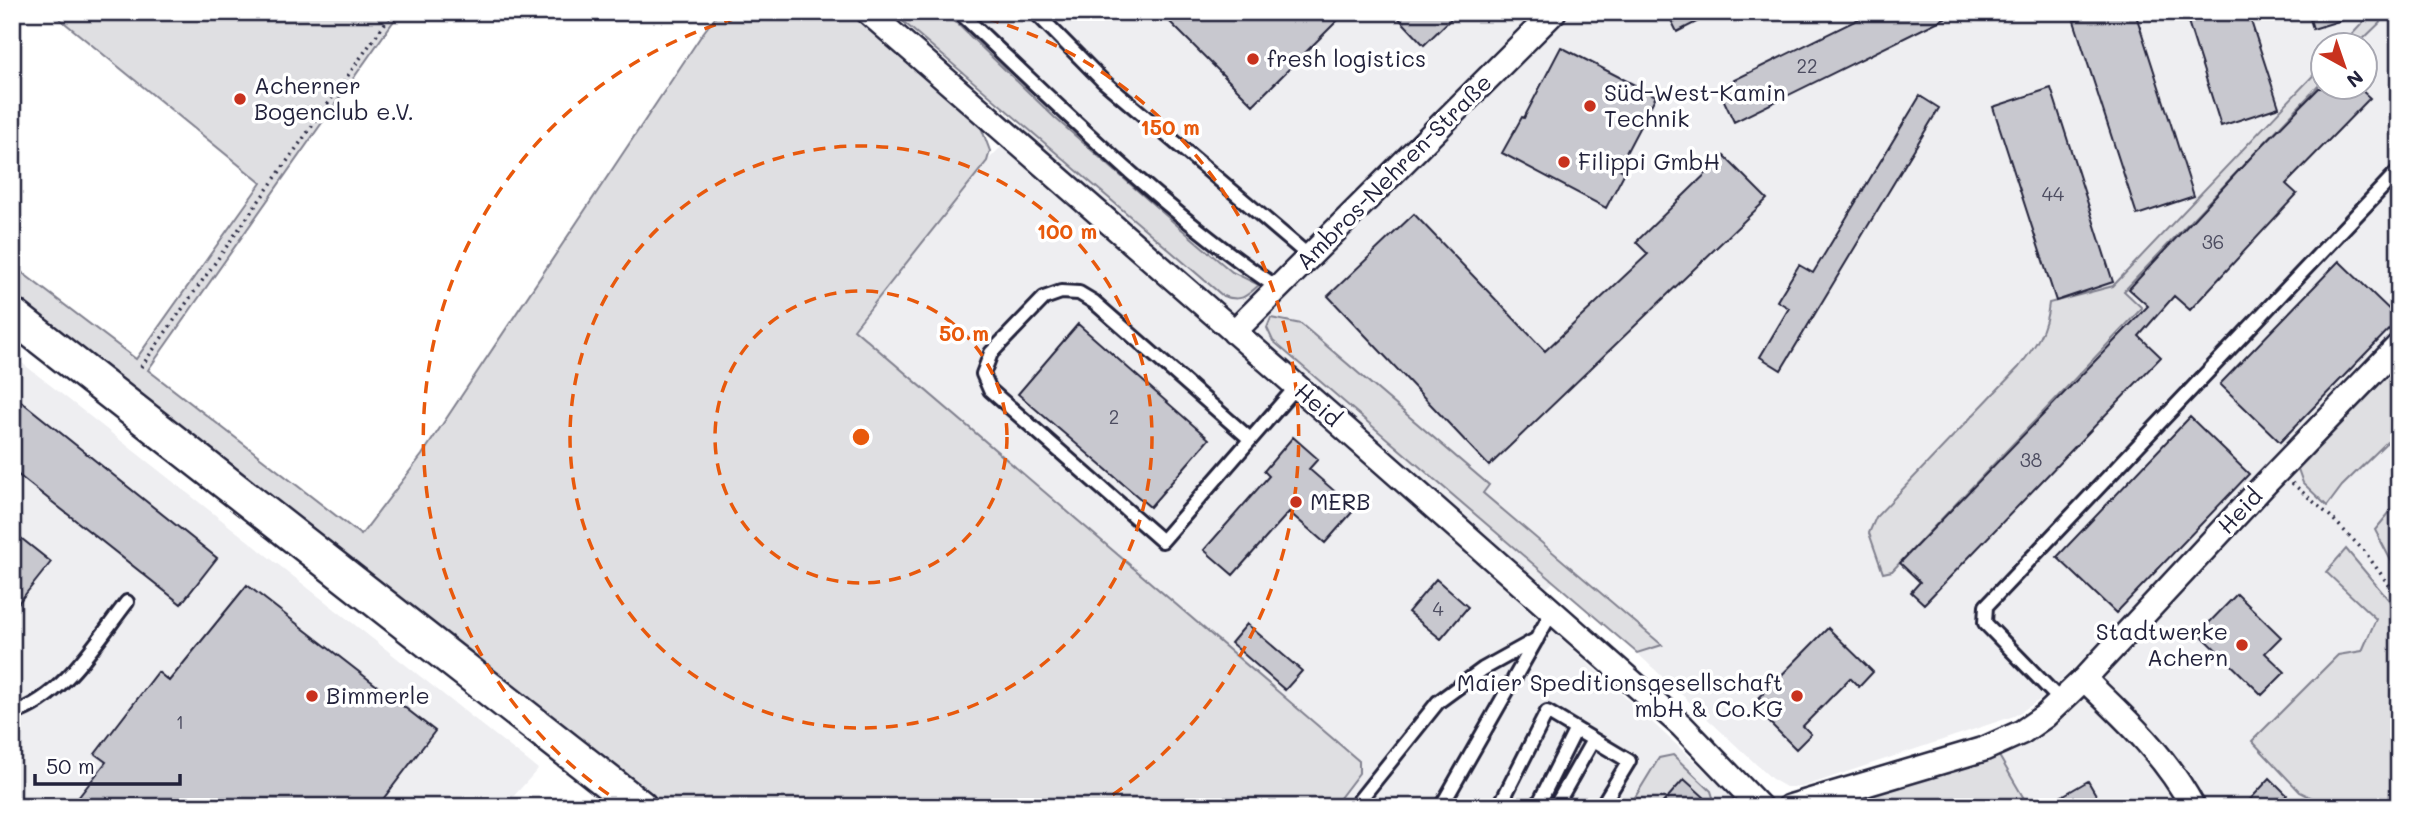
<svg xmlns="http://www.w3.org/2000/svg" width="2411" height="819" font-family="Mali,sans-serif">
<rect width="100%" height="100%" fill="#fff"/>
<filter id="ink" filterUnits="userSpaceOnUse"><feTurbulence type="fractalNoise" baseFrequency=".0143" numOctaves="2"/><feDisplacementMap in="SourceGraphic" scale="14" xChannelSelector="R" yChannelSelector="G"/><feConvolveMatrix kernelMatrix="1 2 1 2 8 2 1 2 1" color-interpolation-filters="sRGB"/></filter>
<g filter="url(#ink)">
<path fill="#eeeef1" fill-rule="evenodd" d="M892,12H2399V328L2082,660L2043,698L2014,716L1802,787H1786L1772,779L1637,653L1553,582L1527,607L1744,807H1333L1359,774L854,329L987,161L1023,125ZM2324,46H2366V88H2324Z
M12,355L538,769L504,807H12Z
M2399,364V807H1827L1838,801L1999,756L2064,716L2128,644Z"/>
<path fill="#dfdfe2" stroke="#80808e" stroke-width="2" d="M58,12H400L148,370L361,535L422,455L703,33L719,12H851L981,127L990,151L987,161L854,329L1359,761V773L1333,807H661L12,296V265L136,359L261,183L55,15Z
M892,12H945L1055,118L1179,227L1232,272L1259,285C1246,297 1241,302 1223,296Z
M2373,12H2391L2357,45H2342Z
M2323,65V81L2124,291L2142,308L1892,571L1883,573L1869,533L1876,517L2019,367C2036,345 2046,332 2049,303L2113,286Z
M1271,318L1301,324L1489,485L1483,493L1662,645L1637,653L1273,341L1267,328Z
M2399,364V456L2387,442L2342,486L2327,506L2303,483L2298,469Z
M2399,501V576L2375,530Z
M2346,549L2399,612V807H2330L2300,792L2252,741L2338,655L2362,651L2376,619L2326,572Z
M1673,755L1711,791L1716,807H1629L1659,758Z
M1999,756L2029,807H1827L1838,801Z"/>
<path fill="#c8c8cf" stroke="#22223b" stroke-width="2" d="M1160,12H1346L1253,105Z
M1393,12H1458L1424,45Z
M1667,12H1716L1677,32Z
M1873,12H1957L1734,122L1718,88Z
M2102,12H2135L2194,196L2137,215L2074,21Z
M2185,12H2248L2279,107L2221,126Z
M2308,12H2355V16L2313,29Z
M1561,47L1656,96L1618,168L1625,172L1606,208L1502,153L1522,117L1524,118Z
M2051,88L2113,282L2056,301L1993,107Z
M2319,88H2359L2370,98L2286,184L2297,194L2190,310L2174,296L2139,336L2161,357L1924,604L1911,592L1920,582L1900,563L2148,306L2129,289L2254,154Z
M1920,96L1939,108L1781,370L1760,357L1789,308L1777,301L1799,265L1813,273Z
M1724,156L1767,199L1489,466L1328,296L1414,214L1545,351L1648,254L1636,242Z
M2339,261L2399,319L2280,442L2220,384Z
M1078,324L1209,439L1150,507L1018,394Z
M12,394L217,558L181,604L12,470Z
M2190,417L2249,474L2116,613L2057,557Z
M1293,437L1318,459L1309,469L1355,509L1325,543L1289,512L1233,575L1204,550L1269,476L1264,471Z
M12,531L51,562L12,611Z
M1436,579L1468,607L1441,639L1408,612Z
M247,585L435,731L377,807H71L106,762L95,754L158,672L169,681Z
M2237,594L2281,637L2265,653L2285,672L2262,695L2199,633Z
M1247,624L1302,671L1285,690L1231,643Z
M1828,628L1873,672L1859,687L1850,678L1803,726L1811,734L1796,749L1752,705Z
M2270,778L2287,795L2276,807H2243Z
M1684,779L1704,797L1695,807H1659Z
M2088,781L2103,807H2043Z"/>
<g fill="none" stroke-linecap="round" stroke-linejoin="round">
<g stroke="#22223b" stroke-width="18">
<path id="lane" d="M959,12C1061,108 1161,210 1278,288
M1035,12L1103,81L1310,257
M1250,439L1094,302L1079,293L1061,292L1044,298L991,353L983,374L990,390L1162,541L1297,386
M2061,701L1985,623L1986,606L2399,170
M12,714C64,697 95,643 127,602
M1354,807L1438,702L1483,669L1537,639
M1441,807L1552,612
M1499,807L1547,712L1629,761L1601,807
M1537,807L1576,729
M1555,807L1593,740"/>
</g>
<g stroke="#22223b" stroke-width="28">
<path id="street" d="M868,12L1332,417L1682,726L1760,807
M1234,332L1554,12
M2084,679C2125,718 2166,756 2193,807
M1789,807L1984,749L2022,732L2045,716L2084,679L2267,482L2399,345"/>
</g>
<g stroke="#22223b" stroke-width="38">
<path id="secondary" d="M12,315L640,807"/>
</g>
<path stroke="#22223b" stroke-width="3.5" stroke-dasharray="2 5" stroke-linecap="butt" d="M141,367L393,12
M2292,483L2330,516L2365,552L2399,599"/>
<use href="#lane" stroke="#fff" stroke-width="12"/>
<use href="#street" stroke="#fff" stroke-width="23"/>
<use href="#secondary" stroke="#fff" stroke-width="33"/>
</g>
</g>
<g fill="none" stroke="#e8590c" stroke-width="3.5" stroke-dasharray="12 9">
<circle cx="861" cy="437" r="146"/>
<circle cx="861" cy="437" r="291"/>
<path d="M626 806A437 437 0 0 1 755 13M967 13A437 437 0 0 1 1096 806"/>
</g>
<g fill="#c8321e" stroke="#fff" stroke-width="2.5">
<circle cx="1253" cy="59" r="7"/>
<circle cx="240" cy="99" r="7"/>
<circle cx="1590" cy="106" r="7"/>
<circle cx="1564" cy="162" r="7"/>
<circle cx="1296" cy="502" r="7"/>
<circle cx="2242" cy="645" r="7"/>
<circle cx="312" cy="696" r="7"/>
<circle cx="1797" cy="696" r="7"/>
</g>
<g text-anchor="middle" stroke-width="7" stroke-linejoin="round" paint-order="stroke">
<g font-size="19" fill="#4c4c60">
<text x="1807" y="73">22</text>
<text x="2053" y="201">44</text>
<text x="2213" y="249">36</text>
<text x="1114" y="424">2</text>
<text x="2031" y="467">38</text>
<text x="1438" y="616">4</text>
<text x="180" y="729">1</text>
</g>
<g font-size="23" fill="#22223b" stroke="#fff" text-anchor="start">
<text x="1267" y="67">fresh logistics</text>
<text x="254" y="94">Acherner<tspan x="254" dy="26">Bogenclub e.V.</tspan></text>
<text x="1604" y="101">Süd-West-Kamin<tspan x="1604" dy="26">Technik</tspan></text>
<text x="1578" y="170">Filippi GmbH</text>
<text x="1310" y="510">MERB</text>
<text x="2228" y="640" text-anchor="end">Stadtwerke<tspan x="2228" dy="26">Achern</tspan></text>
<text x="1783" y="691" text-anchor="end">Maier Speditionsgesellschaft<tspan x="1783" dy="26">mbH &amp; Co.KG</tspan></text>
<text x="326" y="704">Bimmerle</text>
</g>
<g font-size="23" fill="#22223b" stroke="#fff">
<text transform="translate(1394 172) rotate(-45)" y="8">Ambros-Nehren-Straße</text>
<text transform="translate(1318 405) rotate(41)" y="8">Heid</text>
<text transform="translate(2240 511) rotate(-47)" y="8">Heid</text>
</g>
</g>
<circle cx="861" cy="437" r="10" fill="#e8590c" stroke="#fff" stroke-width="3.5"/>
<g font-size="21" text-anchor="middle" font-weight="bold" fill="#e8590c" stroke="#fff" stroke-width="7" stroke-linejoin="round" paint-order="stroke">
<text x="1170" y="135">150 m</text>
<text x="1067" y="239">100 m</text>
<text x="964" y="341">50 m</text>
</g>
<rect width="2411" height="819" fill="none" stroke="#fff" stroke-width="42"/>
<rect x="21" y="21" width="2369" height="777" fill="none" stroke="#22223b" stroke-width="2.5" filter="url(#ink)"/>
<g transform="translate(2344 66) rotate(140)"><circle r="33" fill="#ffffff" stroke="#a7a7b1" stroke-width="2"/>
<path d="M0-5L12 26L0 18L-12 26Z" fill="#c8321e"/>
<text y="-10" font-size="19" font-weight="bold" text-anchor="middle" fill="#22223b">N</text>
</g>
<path d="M35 774v10h145v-10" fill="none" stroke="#22223b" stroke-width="3.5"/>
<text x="46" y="774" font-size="21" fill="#22223b" stroke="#ffffff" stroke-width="5" paint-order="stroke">50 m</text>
</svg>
